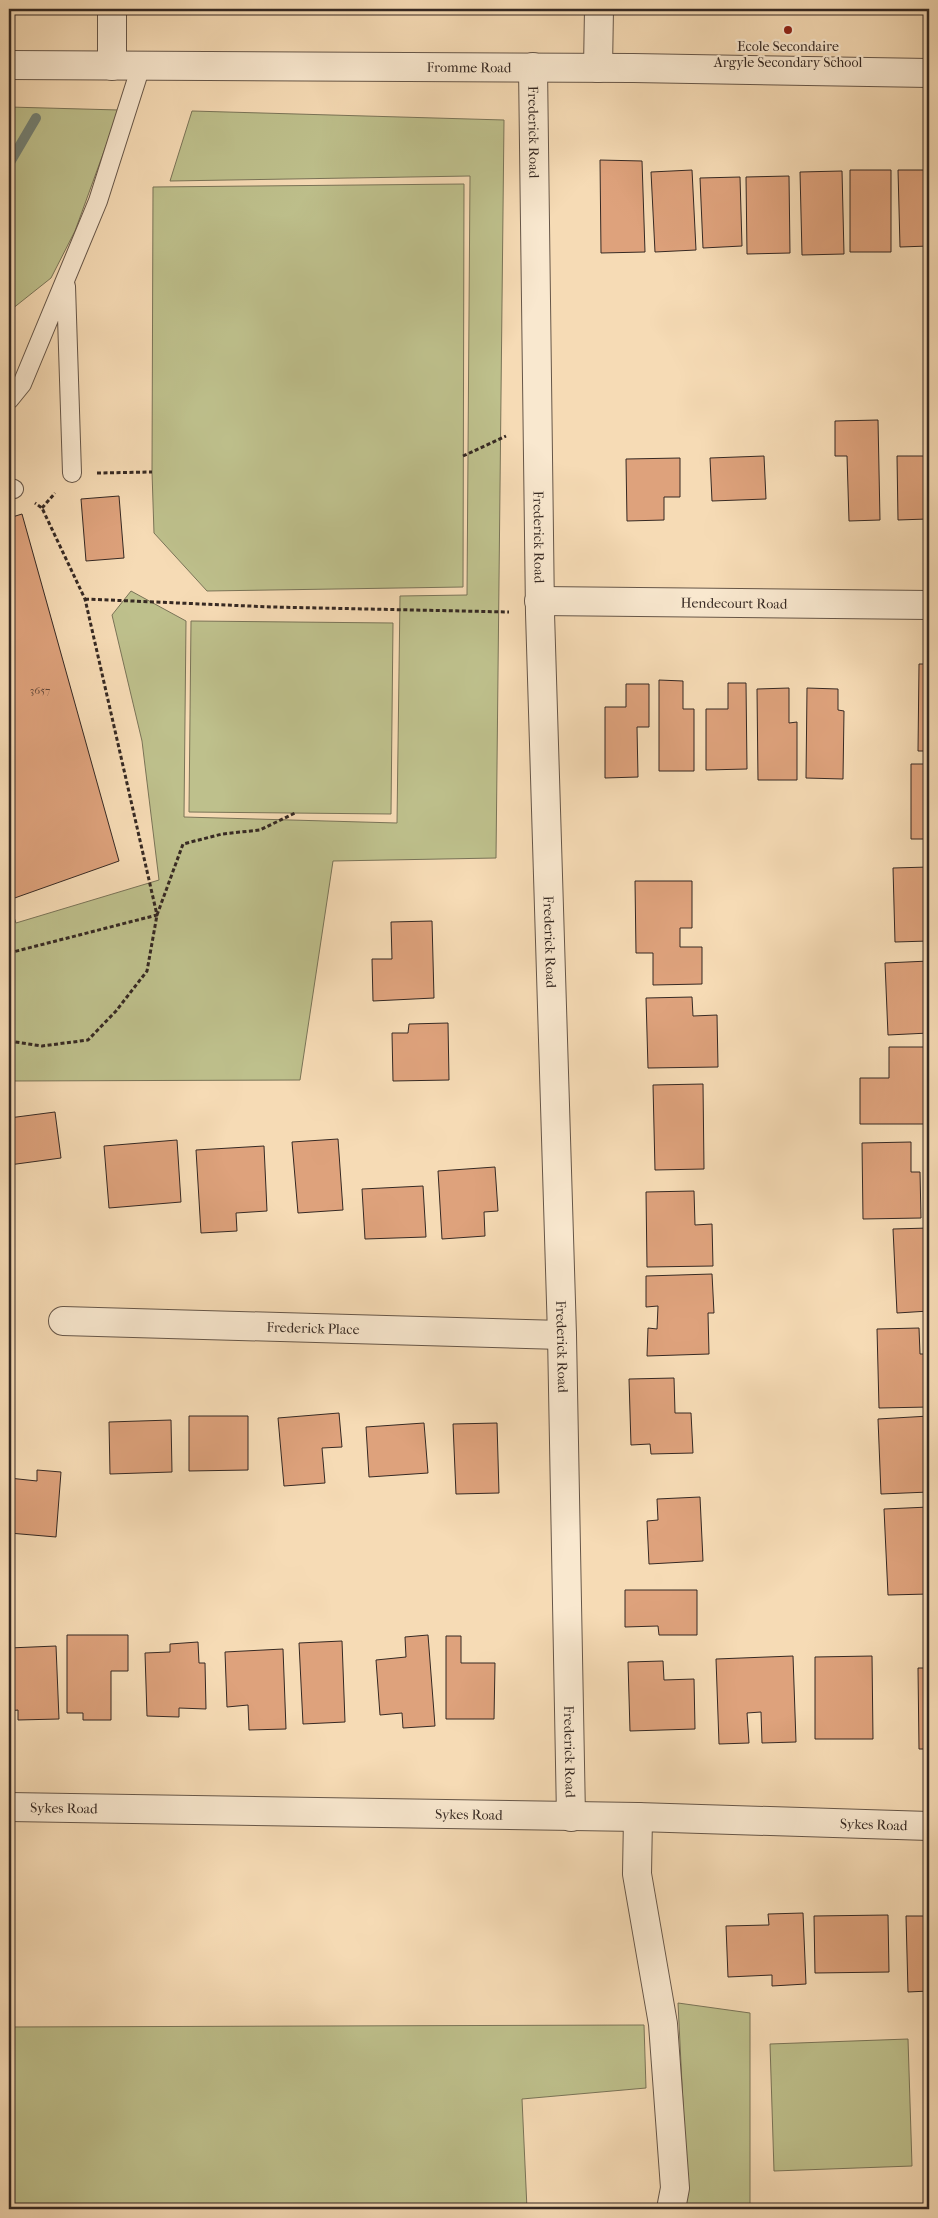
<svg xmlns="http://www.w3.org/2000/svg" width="938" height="2218" font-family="'IM FELL French Canon',serif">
<rect width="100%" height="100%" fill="#f6dbb5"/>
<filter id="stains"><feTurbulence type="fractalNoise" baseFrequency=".004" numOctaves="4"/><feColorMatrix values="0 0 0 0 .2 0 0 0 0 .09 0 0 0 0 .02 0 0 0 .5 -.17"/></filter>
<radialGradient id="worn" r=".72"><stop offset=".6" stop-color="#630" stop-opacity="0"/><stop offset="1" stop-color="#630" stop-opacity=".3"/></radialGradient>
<path fill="#bec08c" stroke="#7a7458" d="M9,107L119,110L75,231L51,278L12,309L9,314Z
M192,111L504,120L496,858L333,861L300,1080L9,1081V902L16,923L159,880L142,741L112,615L131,591L186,621L184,817L397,823L400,596L467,595L470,176L170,181Z
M464,184L463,587L207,591L154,533L152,472L153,187Z
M191,621L393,623L391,814L189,812Z
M678,2003L750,2013V2209H682L687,2186Z
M644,2025L646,2088L522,2099L527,2209H9V2027Z
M908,2039L912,2166L774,2171L770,2044Z"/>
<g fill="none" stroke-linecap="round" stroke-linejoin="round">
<path stroke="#748175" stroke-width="10" d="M9,164L36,118"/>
</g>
<path fill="#dea27c" stroke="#362923" d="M600,160L642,161L645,252L601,253Z
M692,170L696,250L655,252L651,172Z
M850,170H891V252H850Z
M898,170H929V246L900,247Z
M842,171L844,254L802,255L800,172Z
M789,176L790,253L747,254L746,177Z
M740,177L742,246L703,248L700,178Z
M878,420L880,520L849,521L847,456H835V421Z
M764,456L766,499L712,501L710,458Z
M897,456H929V510L927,511V519L898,520Z
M680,458V497H664V520L627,521L626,459Z
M119,496L124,558L86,561L81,499Z
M22,514L119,861L9,900V518Z
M919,664H929V751H918Z
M659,680L683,681V709H694V771H659Z
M728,683H746L747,769L706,770V709H728Z
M626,684H649V727H637L638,777L605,778V707H626Z
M789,688V723L797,722V780H758L757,689Z
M807,688L838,689V710L844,711L843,779L806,778Z
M911,764H929V839H911Z
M929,867V941L895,942L893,868Z
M635,881H692V928H680V947H702V984L653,985V953H636Z
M432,921L434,998L373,1001L372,959H392L391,922Z
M929,961V1033L888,1035L885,963Z
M692,997L693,1016L717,1015L718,1067L648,1068L646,998Z
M448,1023L449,1080L393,1081L392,1033H408L409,1024Z
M889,1047H929V1124H860V1078H889Z
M703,1084L704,1169L655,1170L653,1085Z
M55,1112L61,1158L9,1165V1118Z
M338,1139L343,1210L298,1213L292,1142Z
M177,1140L181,1202L109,1208L104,1146Z
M911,1142V1172H920L921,1218L863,1219L862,1143Z
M264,1146L267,1211L236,1213L237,1231L201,1233L196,1150Z
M495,1167L498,1211L484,1212L485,1236L442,1239L438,1171Z
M423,1186L426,1237L365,1239L362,1189Z
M694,1191L695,1225L712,1224L713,1266L647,1267L646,1192Z
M929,1228V1311L897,1313L893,1229Z
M712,1274L714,1313H708L709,1354L647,1356L648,1328L657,1329L658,1306L646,1307V1276Z
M919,1328L920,1354H929V1407L879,1408L877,1329Z
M674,1378L675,1413H691L693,1453L651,1454L650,1444L631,1445L629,1379Z
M339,1413L342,1447L322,1448L325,1483L284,1486L278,1418Z
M189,1416H248V1470L189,1471Z
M929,1416V1492L881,1494L878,1419Z
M171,1420L172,1472L110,1474L109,1422Z
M424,1423L428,1473L369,1477L366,1427Z
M497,1423L499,1493L456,1494L453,1424Z
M37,1470L61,1472L56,1537L9,1533V1478L37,1481Z
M700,1497L703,1561L649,1564L647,1521L658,1520L657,1499Z
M929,1507V1594L888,1595L884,1509Z
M625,1590H697V1635H659L658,1626L625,1627Z
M67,1635H128V1671H111V1720H83V1713H67Z
M428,1635L435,1726L403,1728L402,1713L380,1715L376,1660L406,1657L405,1637Z
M446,1636H461V1663H495L494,1719H446Z
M342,1641L345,1722L303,1724L299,1643Z
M198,1642L199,1663H205L206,1709L179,1708V1717L147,1716L145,1653L170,1652V1644Z
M56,1646L59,1719L18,1720V1710L9,1711V1648Z
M283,1649L286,1729L249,1730L248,1705L227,1707L225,1652Z
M793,1656L796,1742L762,1743L761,1712L747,1713L749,1743L719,1744L716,1659Z
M872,1656L873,1739H815V1657Z
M663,1661L664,1680L694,1679L695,1729L630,1731L628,1662Z
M918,1668H929V1749H919Z
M803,1913L806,1984L772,1986V1975L728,1977L726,1926L769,1925L768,1914Z
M888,1915L889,1972L815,1973L814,1916Z
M906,1916H929V1991L908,1992Z"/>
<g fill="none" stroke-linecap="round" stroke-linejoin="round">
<g stroke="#665648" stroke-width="20">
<path id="lane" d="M66,286L72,473
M9,400L22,384L98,201L141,66
M9,487L14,489"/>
</g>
<g stroke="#665648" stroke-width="30">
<g id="street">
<path id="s1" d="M9,65L633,68L929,73"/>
<path d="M112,66V9"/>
<path id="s2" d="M533,67L540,613L562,1335L571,1817"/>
<path d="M598,68L599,9"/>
<path id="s3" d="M539,601L929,605"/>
<path id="s4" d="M63,1321L562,1335"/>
<path id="s5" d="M9,1807L638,1817L929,1826"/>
<path d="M638,1817L637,1874L663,2024L675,2188L671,2209"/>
</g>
</g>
<path stroke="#362923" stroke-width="3" stroke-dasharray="4 2.5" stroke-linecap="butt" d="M463,456L506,436
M97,473L152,472
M42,508L55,493
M85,599L272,607L509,612
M9,953L157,915L85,599L42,508L35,503
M9,1041L42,1046L88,1040L116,1011L147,971L157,915L183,844L222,834L260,830L295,813"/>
<use href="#lane" stroke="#f9e8cf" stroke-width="18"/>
<use href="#street" stroke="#f9e8cf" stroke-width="28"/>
</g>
<circle fill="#8f2418" stroke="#f9e8cf" stroke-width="2" cx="788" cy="30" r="5"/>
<g text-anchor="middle" stroke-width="4.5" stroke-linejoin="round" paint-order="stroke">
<g font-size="11" fill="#604739">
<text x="40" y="694">3657</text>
</g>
<g font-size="14" fill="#362923" stroke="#f9e8cf">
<text x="788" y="51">Ecole Secondaire<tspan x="788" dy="16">Argyle Secondary School</tspan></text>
</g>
<g font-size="14" fill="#362923" stroke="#f9e8cf">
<text dy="5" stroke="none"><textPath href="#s1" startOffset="460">Fromme Road</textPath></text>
<text dy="5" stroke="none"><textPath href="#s2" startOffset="65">Frederick Road</textPath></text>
<text dy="5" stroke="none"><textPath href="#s2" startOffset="470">Frederick Road</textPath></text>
<text dy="5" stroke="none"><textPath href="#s3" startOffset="195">Hendecourt Road</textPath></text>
<text dy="5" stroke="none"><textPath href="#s2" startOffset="875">Frederick Road</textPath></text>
<text dy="5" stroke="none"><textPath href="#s4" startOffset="250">Frederick Place</textPath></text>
<text dy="5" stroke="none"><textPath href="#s2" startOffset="1280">Frederick Road</textPath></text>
<text dy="5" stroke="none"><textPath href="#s2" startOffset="1685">Frederick Road</textPath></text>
<text dy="5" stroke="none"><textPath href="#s5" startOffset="55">Sykes Road</textPath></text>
<text dy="5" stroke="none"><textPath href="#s5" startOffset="460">Sykes Road</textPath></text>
<text dy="5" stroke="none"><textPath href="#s5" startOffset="865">Sykes Road</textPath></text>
</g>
</g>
<rect width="938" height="2218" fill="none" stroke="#f6dbb5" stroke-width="30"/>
<rect x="10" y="10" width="918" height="2198" fill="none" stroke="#362923" stroke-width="2.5"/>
<rect x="15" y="15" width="908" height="2188" fill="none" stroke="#362923"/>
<rect width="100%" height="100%" filter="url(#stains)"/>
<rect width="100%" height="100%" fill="url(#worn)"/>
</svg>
